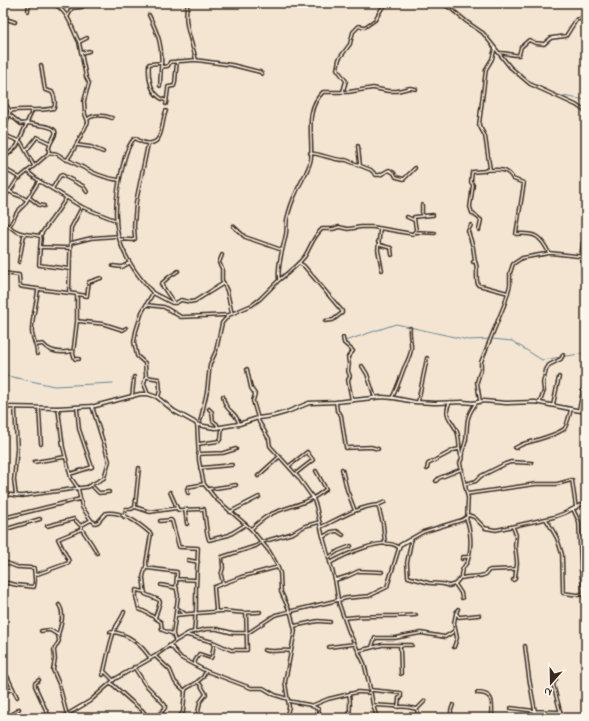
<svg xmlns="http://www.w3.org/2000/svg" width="589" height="721" font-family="'Indie Flower',sans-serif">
<rect width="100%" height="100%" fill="#f4e5d2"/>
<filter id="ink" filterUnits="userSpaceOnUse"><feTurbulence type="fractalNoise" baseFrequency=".025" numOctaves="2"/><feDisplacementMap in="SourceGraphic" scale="8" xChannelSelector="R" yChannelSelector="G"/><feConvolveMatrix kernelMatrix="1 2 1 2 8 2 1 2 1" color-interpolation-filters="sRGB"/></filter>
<g filter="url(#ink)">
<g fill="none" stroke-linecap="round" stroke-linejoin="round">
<path stroke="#668694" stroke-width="1" d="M556,95L586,100
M345,341L396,324L468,340L492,339L512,341L542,360L586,353
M3,375L54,386L113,383"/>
<g stroke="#3b2a1e" stroke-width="4.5">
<path id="minor" d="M53,3C69,12 71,27 79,42
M188,3C182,22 192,41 196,60L232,65L260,72L262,74
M442,3L450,8L467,22L483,33L510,67L530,84L576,105L586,112
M28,11L29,3
M149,15C158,34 163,46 161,67L168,66L170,62L196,60
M68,16L72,8L82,7
M3,18L15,22
M3,31H4
M81,53L89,51
M499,53C506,52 512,56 519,55L521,47L529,40L535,43L544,44L551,38L566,36L576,20L586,17
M161,63L149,64C148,79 150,96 167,101
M160,86L161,67
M343,91L346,81L337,69L339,59L350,44L353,32L359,26L365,27L375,20L382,8L388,3
M3,100L10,111L3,132L9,137L21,142L34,166L17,180L12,188L3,198
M166,104L168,89V87L174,86L175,83L177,61
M10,111C24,108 40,112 54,108C56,102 55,97 52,92L45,90L41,65
M10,115L21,124C27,122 32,124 38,125C72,129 45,139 49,153
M88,119C93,114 105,115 112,118
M77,145L91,147L103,152
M358,146L360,165
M26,151L37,137L50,143
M310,153C322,154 335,161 346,160L371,170L376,175H380L389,170L394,173L396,177L404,179L415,168
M3,159L17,146L32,111
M68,160C85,168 100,178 119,180
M34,166L49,153C60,152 60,158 67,160L73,151L88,122L85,114L84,101L89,83L86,77L79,42L87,38
M3,168L20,178
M490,169L485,136L479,125L486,69L492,59L495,48
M28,172L39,181L82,207L115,220
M52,189L60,176L62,175L83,186L87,192
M9,191L14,194L20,196L27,200
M29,197L39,205L44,206
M422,216L433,215
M407,217L414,220
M3,224L9,226L12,222L17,212L24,205L39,181
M471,225L468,231L473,247L475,261
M9,226C19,236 28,233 40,236L41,238L40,247L70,248
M233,226L245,237L282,250
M380,229L378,250L382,270
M479,230L481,220L472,213L470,207L473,185L471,182L472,172L484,171L490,169V170C500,169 508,169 513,179L524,183L516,234C535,233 540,235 549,253
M415,232L435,233
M40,236C48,223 59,211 66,198
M119,239L133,240L135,239L134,226L136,202L148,144
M378,242L380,245L391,248L392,255
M71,243L91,238L118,236
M40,247L39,265L70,269
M222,255L219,263L222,268V280L227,291L232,314
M581,257L583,242L586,240
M19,262L24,235
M473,262L475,261C479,270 475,277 478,285L508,293
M299,263L304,266L342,311V313L333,320L325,321
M113,266L122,267L129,263
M3,273L19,275L20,286L23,287L76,294L77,295V321L73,354L75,359H79
M583,276V257
M279,280C288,273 298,265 305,256C311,246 313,237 322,229H333L339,227L348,229L361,227H373L413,234L416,230L414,217L422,216V205
M69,292L71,228L82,207
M153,293L172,303H176L181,300L190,302L195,301L224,283
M76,294L87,296L89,282L101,278
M174,303L161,284L169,277L178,271
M147,305L164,307L181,317L228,315
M77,321L104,324L123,330L126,328
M343,338L344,343L353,351L348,357L349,364L348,371L350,376L348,380L352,401
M36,345L43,344C50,353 63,353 73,351
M37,354C37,346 33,340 32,333C31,319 37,303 38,289
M362,366L367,374L375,398
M247,369L251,388L255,394L253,401L259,422L269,439L270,446L298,477L313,498L316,506L322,533L335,580L339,604L349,632L364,663L369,683L373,705L377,718
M147,377L159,379L160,390L158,398
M148,394L144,384L146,376L145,363L137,356L134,342L136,331L142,312L153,293C115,252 109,223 122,169C124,160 127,145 135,138C139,140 142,143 147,143C164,146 161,121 166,111
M223,396C225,413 237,411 239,424
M132,397L134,377
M392,398C397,388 400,379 404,368C407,362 410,357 411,350C412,343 409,336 410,328
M480,401L477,382L481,369V362L505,303L510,285V273L513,264L522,258L550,253L586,257
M336,402L337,411L341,415L346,448L371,447L378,449
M418,402L427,358
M540,402L544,391L543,383L546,370L549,365L561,359L563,355
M553,405L559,377
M15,408L17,448L14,480L16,496
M39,408L41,444
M58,408L63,447L71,478L78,488L82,507L91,520L82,525L81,528L93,546L97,553
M209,409L212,412L213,421L217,424L218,428
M579,410L586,375
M197,424L199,461L204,484L215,498L251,529L269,551L276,563L280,573L281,592L291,614L295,631L285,682L289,707L286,718
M199,425L201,418L207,391L210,364L216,351L222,323L229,315L252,305L260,299L279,280C277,265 283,249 286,234C287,229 286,224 287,219C289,211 292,201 296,193C300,182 309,171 311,159C313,136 304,110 323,92H348L373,88L388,91H397L410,88L416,89
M198,444L219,441L221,438L222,427
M515,448C519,446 522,444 526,443C534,441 558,434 564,429C566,428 570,413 571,409
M198,454L223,453L236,449
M462,455C462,450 465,445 466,440C468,421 465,419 476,403
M34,462L65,457
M289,466L307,452L313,460L295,474
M200,468L232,465
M342,469L347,490L355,511
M427,469L428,464L454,450L459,449
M70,474L92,467L79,429L77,407
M258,476L279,457
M436,481L439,478L462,469
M465,484L476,481L481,476L505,464L511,462L532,463
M92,486L99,493L109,492
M209,489L236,485
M170,492L178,510L204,509L207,533L209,540L229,535L245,525
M188,493L187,489L188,487L204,484
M3,494L22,496L87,487L104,478L109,461L92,406
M467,494L536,484H557L572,480L576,508
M135,507L150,512L177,508
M573,509L579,522L581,572L586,607
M185,510L187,524
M230,512L259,497
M468,515L474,517L485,528L496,530L554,517L565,513L580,505L586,504
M124,517L126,509H132L135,507L139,468
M3,518L80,499
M546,519L557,538L562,554L563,593L578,595L584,593
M91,520L95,523L98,522L106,513C122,511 140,524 151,534L146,563L147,568L177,572L176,586L178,596L173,634L175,640
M160,521L171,520L172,521L179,547L198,548L196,590V608L194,632
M47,526L74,519L81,526
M321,527C338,519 360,506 378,505
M513,527L516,535L515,545L517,563L515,579L513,580
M251,529C257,524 262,519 269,515C289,505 308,505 326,489L316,471
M3,530L40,519
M323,537L331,532L337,531L343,535
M580,538L586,540
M409,540L411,542L407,563L408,577L429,583L443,584L449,586L455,584
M385,544L383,524L378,505L385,502
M329,557L338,551L351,546
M462,559L463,557H469
M188,560L198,562
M330,563C344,555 384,536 398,547
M146,566L143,577L145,594L159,600L160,602L155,618
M35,575L68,563L69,561L58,539L82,529
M461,577C460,568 466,566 468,560C472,548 471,530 466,518
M177,579L196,580
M335,580L348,576L359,571L382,572
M3,582L17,585L34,587L35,581L34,568L17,567L7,563
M223,583L221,575L223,568L222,557L256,546L262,542L293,533L305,526L320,522
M161,585L177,588
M145,592L136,590V597L139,609L149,614L161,622L162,630L173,634
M462,598L461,593L455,584L461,577L462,578C470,575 479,578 486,574L488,571L490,570L515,569
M176,607L184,613
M458,609L456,613L459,617L479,615
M216,611L214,587L241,577L278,567
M176,615L223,611L244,613L260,612
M345,618C368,615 392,617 416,615
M294,626L318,621L330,622
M41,631L50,630L58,635L59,641L54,650L55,659L53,670L59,684L67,715
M110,632C126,632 142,645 150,658
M58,635C61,626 65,613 59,605
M187,635L213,642L231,650H247L246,613
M170,645L181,658L206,671L203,677L197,682
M400,645L401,674
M525,646L529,678L535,711L534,718
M329,647L354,644
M372,647L375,638H395L421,633L445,637L453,632L455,629
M454,647L457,638L454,623L456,613
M264,650C273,653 281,649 291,651
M3,651L5,650
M358,651L382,645H412
M155,656L170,670L175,682L185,691L183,712L179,718
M195,665V661L199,654L211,658L212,656L214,643
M134,667L145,684L165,705V708L157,717
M104,671L113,680
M206,671L251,688H263L275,695L288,699
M103,675C107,660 109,644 115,629C117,623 122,619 124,612
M7,676L17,697
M556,679L553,684L562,718
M39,680L35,683V686L45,708L50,718
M111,683L132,702L142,710L147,716
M371,690L401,693V698H399L398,707
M185,691C186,686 194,686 197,682L200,684L206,694L200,702L197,718
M3,693L12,689
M477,693C495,693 492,704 492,718
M288,701L310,705L318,709L321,717
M373,705L407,707L417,709L425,701
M311,706L328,699L349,694
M511,708L535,711
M417,709L418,718
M535,711L561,712
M287,716L292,718
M8,718L19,709
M61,718L90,701L115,679L155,656L177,640L189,633L207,629H217L233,633H248L275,615L347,598L369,596L387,587L400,545L423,532L462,520L467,517L468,498L460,463L462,458C458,450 460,443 458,435C456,423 441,417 450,402
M143,718L147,716L150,718
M349,718C350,710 351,702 349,694L358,692L371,693
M451,718V710L453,705"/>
</g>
<g stroke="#3b2a1e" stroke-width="5">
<path id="tertiary" d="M3,407L58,408L95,406L140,394H148L157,397L174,411L194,422L198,425L215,428L239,424L258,418L273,416L287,412L309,403L336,402L382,397L394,398L415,402L435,403L463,402L473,403L483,401L506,403L535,402L586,412"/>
</g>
<use href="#minor" stroke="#fbf7ec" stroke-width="1.5"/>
<use href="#tertiary" stroke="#fbf7ec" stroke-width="2"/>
</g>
</g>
<rect width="589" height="721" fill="none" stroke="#fbf7ec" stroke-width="16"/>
<rect x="8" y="8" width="573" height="705" fill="none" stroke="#3b2a1e" stroke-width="1.5" filter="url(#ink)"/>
<g transform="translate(551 683) rotate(200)" stroke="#fbf7ec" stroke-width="3" paint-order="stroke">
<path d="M0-3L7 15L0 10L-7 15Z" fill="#3b2a1e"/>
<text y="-6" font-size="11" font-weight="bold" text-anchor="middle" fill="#3b2a1e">N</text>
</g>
</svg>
